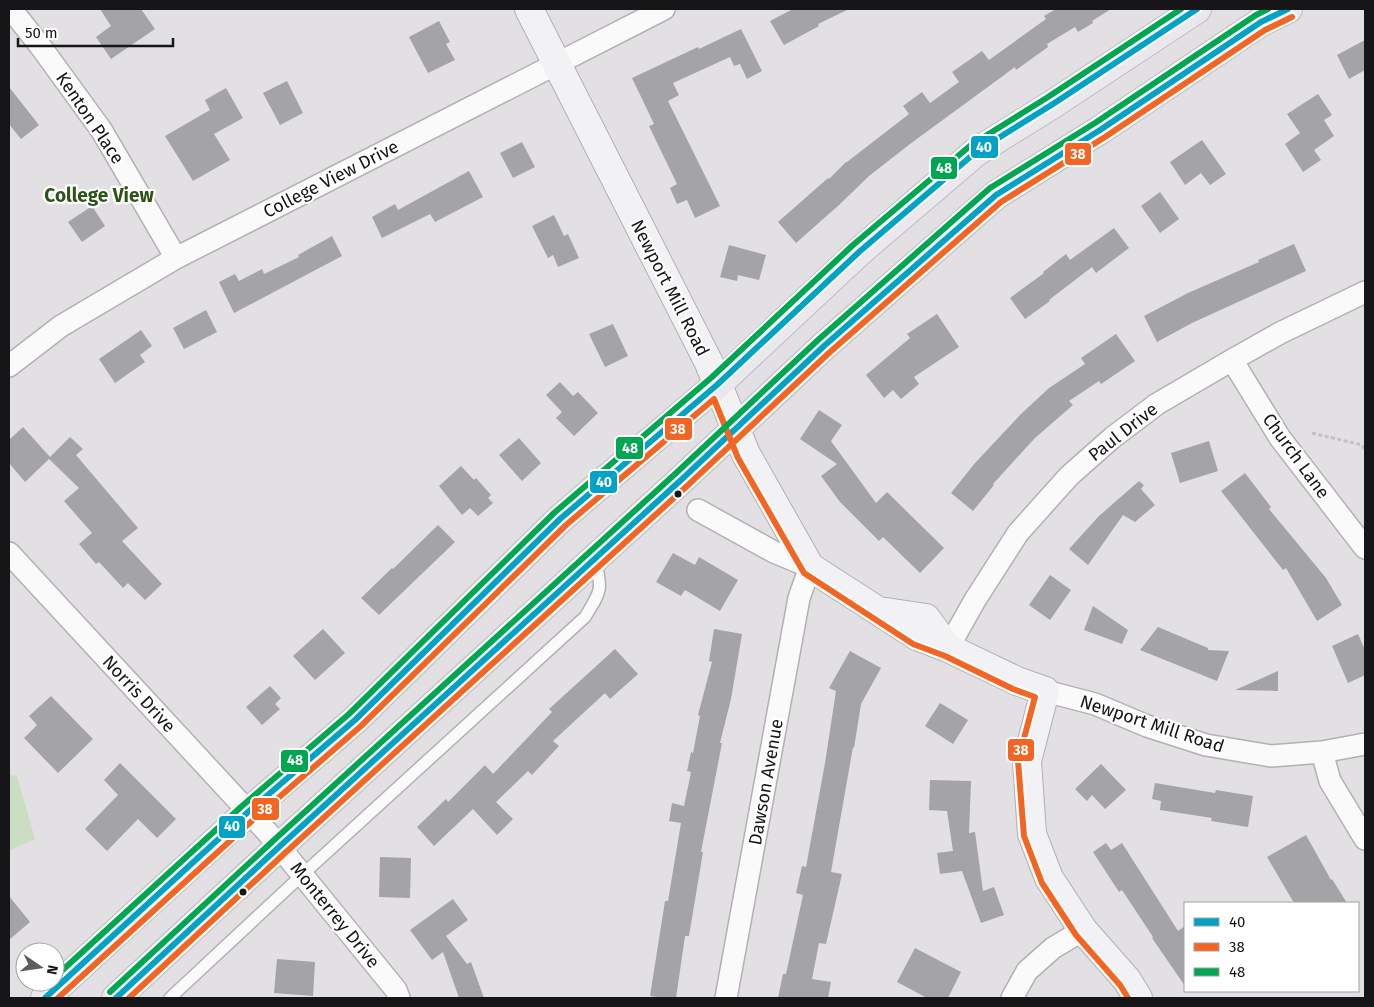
<svg xmlns="http://www.w3.org/2000/svg" width="1374" height="1007" font-family="'Fira Sans',sans-serif">
<rect width="100%" height="100%" fill="#e2e0e3"/>
<path fill="#cbdec3" d="M9,775L17,776L35,839L9,851Z"/>
<path fill="#a4a3a5" d="M100,9H141L155,29L111,59L96,37L111,26Z
M793,9H849L818,24L819,26L784,45L770,21Z
M1056,9H1111L1092,21L1093,23L1078,32L1075,27L1047,44L1048,47L1016,70L1015,67L910,144L869,176L839,205L796,243L778,222L828,178L829,179L846,162H847L909,114L903,106L922,92L930,103L959,82L952,72L982,51L989,60L1046,19L1044,16Z
M439,21L450,42L446,44L455,60L428,73L409,37Z
M741,29L762,71L747,79L740,64L734,66L730,57L673,83L679,95L668,101L720,206L695,218L687,200L677,204L670,188L677,184L649,126L654,124L632,78L698,47L699,49Z
M1365,40V70L1349,79L1337,55Z
M287,81L303,113L280,125L263,93Z
M9,87L39,125L21,139L9,124Z
M226,88L243,118L214,134L230,160L193,181L165,136L210,110L205,100Z
M1318,94L1332,115L1324,120L1334,136L1314,150L1321,160L1303,172L1285,144L1300,133L1287,114Z
M1202,140L1226,174L1210,185L1201,173L1185,185L1170,162Z
M522,142L535,167L513,178L500,153Z
M469,171L483,197L435,222L430,214L382,238L372,217L395,204L398,210Z
M1160,192L1179,219L1160,233L1141,206Z
M92,206L105,226L82,242L68,222Z
M554,215L564,236L568,234L579,258L558,267L553,255L548,258L532,226Z
M1114,228L1129,248L1096,273L1092,267L1049,300L1050,301L1025,319L1010,298L1044,273L1043,272L1066,254L1070,260Z
M332,236L342,256L234,313L219,282L235,274L239,281L262,269L264,274L299,257L298,255Z
M1294,244L1306,271L1192,323L1157,342L1144,316L1188,293L1259,262L1258,260Z
M729,245L766,255L759,280L738,275L737,281L720,277Z
M206,310L217,332L184,349L173,328Z
M937,314L959,347L914,377L919,384L901,399L893,390L884,398L866,375L910,338L907,334Z
M613,324L628,356L605,367L589,334Z
M141,330L152,346L140,355L145,362L115,383L99,359Z
M1116,334L1135,361L1101,384L1099,381L1069,401L1073,405L1035,438L993,484L994,485L973,511L951,493L975,463L1020,415L1049,388L1085,364L1081,358Z
M560,382L573,396L578,392L598,413L574,436L556,418L562,412L546,395Z
M819,410L842,425L831,441L876,503L887,492L944,548L920,573L883,537L879,541L840,502L821,476L837,464L800,439Z
M23,427L50,457L70,437L83,449L76,455L138,528L122,541L162,584L145,600L128,583L123,588L99,562L96,564L79,544L92,533L64,501L79,488L49,459L25,482L9,463V440Z
M519,438L541,463L522,481L499,455Z
M1209,441L1218,471L1180,483L1171,453Z
M461,466L474,480L476,478L491,495L488,498L493,503L478,516L470,508L462,515L439,486Z
M1245,473L1271,507L1269,509L1326,578L1342,605L1317,621L1286,568L1283,570L1221,491Z
M1139,481L1144,485L1141,489L1155,505L1135,522L1123,515L1088,565L1069,549L1099,516Z
M438,525L455,542L379,615L361,598L392,568L393,569Z
M673,553L695,565L699,557L738,580L720,611L685,590L681,596L656,582Z
M1050,575L1071,590L1050,620L1029,605Z
M1093,606L1128,630L1122,644L1084,630Z
M1158,627L1208,648V650L1229,651L1217,681L1140,650Z
M323,629L345,653L315,680L293,656Z
M714,629L742,634L731,699L720,743H722L701,852H703L689,936H685L676,998H663L650,996L665,901H668L681,823L669,821L672,803L684,806L691,772L687,771L691,752L693,753L700,716L698,715L712,662L709,661Z
M1358,634L1365,650V675L1348,683L1332,646Z
M615,649L638,674L610,699L605,693L553,741L559,746L532,775L528,771L496,802L513,819L497,835L473,809L434,846L417,827L446,799L448,802L485,765L493,774L552,712L549,709Z
M850,651L881,668L861,704L854,748L853,747L831,872L842,874L826,944L819,943L812,979L831,982L828,998H778L783,974H786L803,895L796,893L802,866L806,867L825,763L836,691L829,688Z
M1278,671V691L1235,690Z
M270,686L281,698L275,704L280,709L262,725L246,707Z
M51,696L93,739L58,773L24,738L37,725L29,716Z
M940,703L968,720L953,744L925,726Z
M120,763L176,819L157,838L138,819L107,851L85,829L118,795L104,780Z
M1101,764L1126,790L1105,809L1092,795L1087,801L1075,789Z
M930,780L971,781L969,833L975,832L983,891L994,887L1004,915L981,923L962,871L940,874L937,853L953,851L947,811L929,810Z
M1155,783L1215,793L1216,790L1253,796L1248,827L1211,821L1212,818L1160,810L1161,801L1152,799Z
M1306,835L1331,880L1332,879L1347,903H1294L1267,857Z
M1106,843L1111,850L1122,843L1178,931L1185,926V986L1152,938L1153,937L1122,890L1119,892L1093,852Z
M380,857L411,858L410,898L379,897Z
M9,896L30,922L9,940Z
M453,899L468,920L446,936L467,964L471,962L484,998H459L443,952L432,960L410,930Z
M915,948L961,972L948,998H927L897,982Z
M277,959L315,962L313,996L274,993Z"/>
<g fill="none" stroke-linecap="round" stroke-linejoin="round">
<g stroke="#b2b0b3" stroke-width="14">
<path id="lane" d="M170,998L302,875L585,617C601,591 603,590 595,560"/>
</g>
<g stroke="#b2b0b3" stroke-width="24">
<path id="street" d="M11,9L41,47L102,131L176,258
M1232,360L1280,438L1365,548
M9,366L61,326L176,258L664,9
M698,510L774,552L810,567L799,598L726,998
M9,553L269,834L396,990L399,998
M948,648L975,600L1018,533L1069,476L1112,438L1157,404L1232,360L1280,333L1365,292
M1045,691L1095,704L1147,726L1206,745L1271,756L1322,752L1365,744
M1322,752L1330,781L1365,839
M1012,998L1027,971L1053,948L1083,930"/>
</g>
<g stroke="#b2b0b3" stroke-width="30">
<path id="secondary" d="M529,9L709,363L746,454L810,567L917,636L948,648L1017,681L1045,691L1027,761L1032,834L1049,878L1083,930L1127,980L1138,998
M886,612L926,618L948,648"/>
</g>
<g stroke="#bdbcbd" stroke-width="30">
<path id="primary" d="M45,998L248,812L355,720L560,519L718,384L859,252L976,152L1053,104L1197,9
M116,998L279,847L681,480L824,346L996,195L1100,130L1261,22L1288,9"/>
</g>
<path stroke="#c2c2c2" stroke-width="3" stroke-dasharray="4 2.5" stroke-linecap="butt" d="M1312,433L1362,445L1365,450"/>
<use href="#lane" stroke="#fbfafb" stroke-width="11"/>
<use href="#street" stroke="#fbfafb" stroke-width="21"/>
<use href="#secondary" stroke="#f2f1f3" stroke-width="28"/>
<use href="#primary" stroke="#eae8ed" stroke-width="28"/>
<g stroke="#fff" stroke-width="10">
<path id="bus-1" d="M45,998L248,812L355,720L560,519L718,384L859,252L976,152L1053,104L1197,9
M116,998L279,847L681,480L824,346L996,195L1100,130L1261,22L1288,9"/>
</g>
<g stroke="#fff" stroke-width="10">
<path id="bus-2" d="M58,998L254,819L361,726L566,525L714,399L738,458L804,573L913,644L945,656L1013,689L1035,697L1018,761L1024,836L1042,883L1076,935L1120,985L1128,998
M129,998L285,853L687,486L830,352L1001,202L1105,137L1265,30L1292,17"/>
</g>
<g stroke="#fff" stroke-width="10">
<path id="bus-3" d="M55,977L242,806L349,714L554,513L712,377L853,245L971,145L1048,97L1181,9
M110,992L273,841L675,474L818,340L990,188L1095,123L1256,15L1268,9"/>
</g>
<use href="#bus-1" stroke="#01a2c5" stroke-width="6"/>
<use href="#bus-2" stroke="#f26522" stroke-width="6"/>
<use href="#bus-3" stroke="#00a651" stroke-width="6"/>
</g>
<g fill="#161517" stroke="#fff" stroke-width="2">
<circle cx="678" cy="494" r="4.5"/>
<circle cx="243" cy="892" r="4.5"/>
</g>
<g text-anchor="middle" stroke-width="4.5" stroke-linejoin="round" paint-order="stroke">
<g font-size="18" fill="#161517" stroke="#fff">
<text transform="translate(90 118) rotate(56)" y="6">Kenton Place</text>
<text transform="translate(331 179) rotate(-27)" y="6">College View Drive</text>
<text transform="translate(670 288) rotate(63)" y="6">Newport Mill Road</text>
<text transform="translate(1123 432) rotate(-38)" y="6">Paul Drive</text>
<text transform="translate(1296 456) rotate(54)" y="6">Church Lane</text>
<text transform="translate(139 694) rotate(47)" y="6">Norris Drive</text>
<text transform="translate(1152 724) rotate(18)" y="6">Newport Mill Road</text>
<text transform="translate(766 782) rotate(-80)" y="6">Dawson Avenue</text>
<text transform="translate(335 915) rotate(51)" y="6">Monterrey Drive</text>
</g>
<g font-size="19" font-weight="bold" fill="#2d5417" stroke="#fff">
<text x="99" y="202">College View</text>
</g>
</g>
<g stroke="#fff" stroke-width="2">
<rect x="970" y="135" width="29" height="24" rx="5" fill="#01a2c5"/>
<rect x="1064" y="142" width="28" height="24" rx="5" fill="#f26522"/>
<rect x="930" y="156" width="28" height="24" rx="5" fill="#00a651"/>
<rect x="664" y="417" width="29" height="24" rx="5" fill="#f26522"/>
<rect x="615" y="436" width="29" height="24" rx="5" fill="#00a651"/>
<rect x="589" y="470" width="29" height="24" rx="5" fill="#01a2c5"/>
<rect x="1007" y="738" width="28" height="24" rx="5" fill="#f26522"/>
<rect x="280" y="749" width="29" height="24" rx="5" fill="#00a651"/>
<rect x="251" y="797" width="29" height="24" rx="5" fill="#f26522"/>
<rect x="218" y="815" width="28" height="24" rx="5" fill="#01a2c5"/>
</g>
<g font-size="14" text-anchor="middle" font-weight="bold" fill="#fff">
<text x="984" y="152">40</text>
<text x="1078" y="159">38</text>
<text x="944" y="173">48</text>
<text x="678" y="434">38</text>
<text x="630" y="453">48</text>
<text x="604" y="487">40</text>
<text x="1021" y="755">38</text>
<text x="295" y="765">48</text>
<text x="265" y="814">38</text>
<text x="232" y="831">40</text>
</g>
<rect width="1374" height="1007" fill="none" stroke="#161517" stroke-width="20"/>
<rect x="1184" y="902" width="175" height="90" fill="#ffffff" stroke="#a2a1a2"/>
<rect x="1194" y="918" width="25" height="8" fill="#01a2c5" stroke="#a2a1a2"/>
<text x="1229" y="927" font-size="15" fill="#161517">40</text>
<rect x="1194" y="943" width="25" height="8" fill="#f26522" stroke="#a2a1a2"/>
<text x="1229" y="952" font-size="15" fill="#161517">38</text>
<rect x="1194" y="968" width="25" height="8" fill="#00a651" stroke="#a2a1a2"/>
<text x="1229" y="977" font-size="15" fill="#161517">48</text>
<g transform="translate(40 967) rotate(103)"><circle r="24" fill="#ffffff" stroke="#a2a1a2"/>
<path d="M0-4L9 19L0 12L-9 19Z" fill="#5d5c5e"/>
<text y="-8" font-size="14" font-weight="bold" text-anchor="middle" fill="#161517">N</text>
</g>
<path d="M18 38v8h155v-8" fill="none" stroke="#161517" stroke-width="2.5"/>
<text x="25" y="38" font-size="15" fill="#161517" stroke="#ffffff" stroke-width="4" paint-order="stroke">50 m</text>
</svg>
